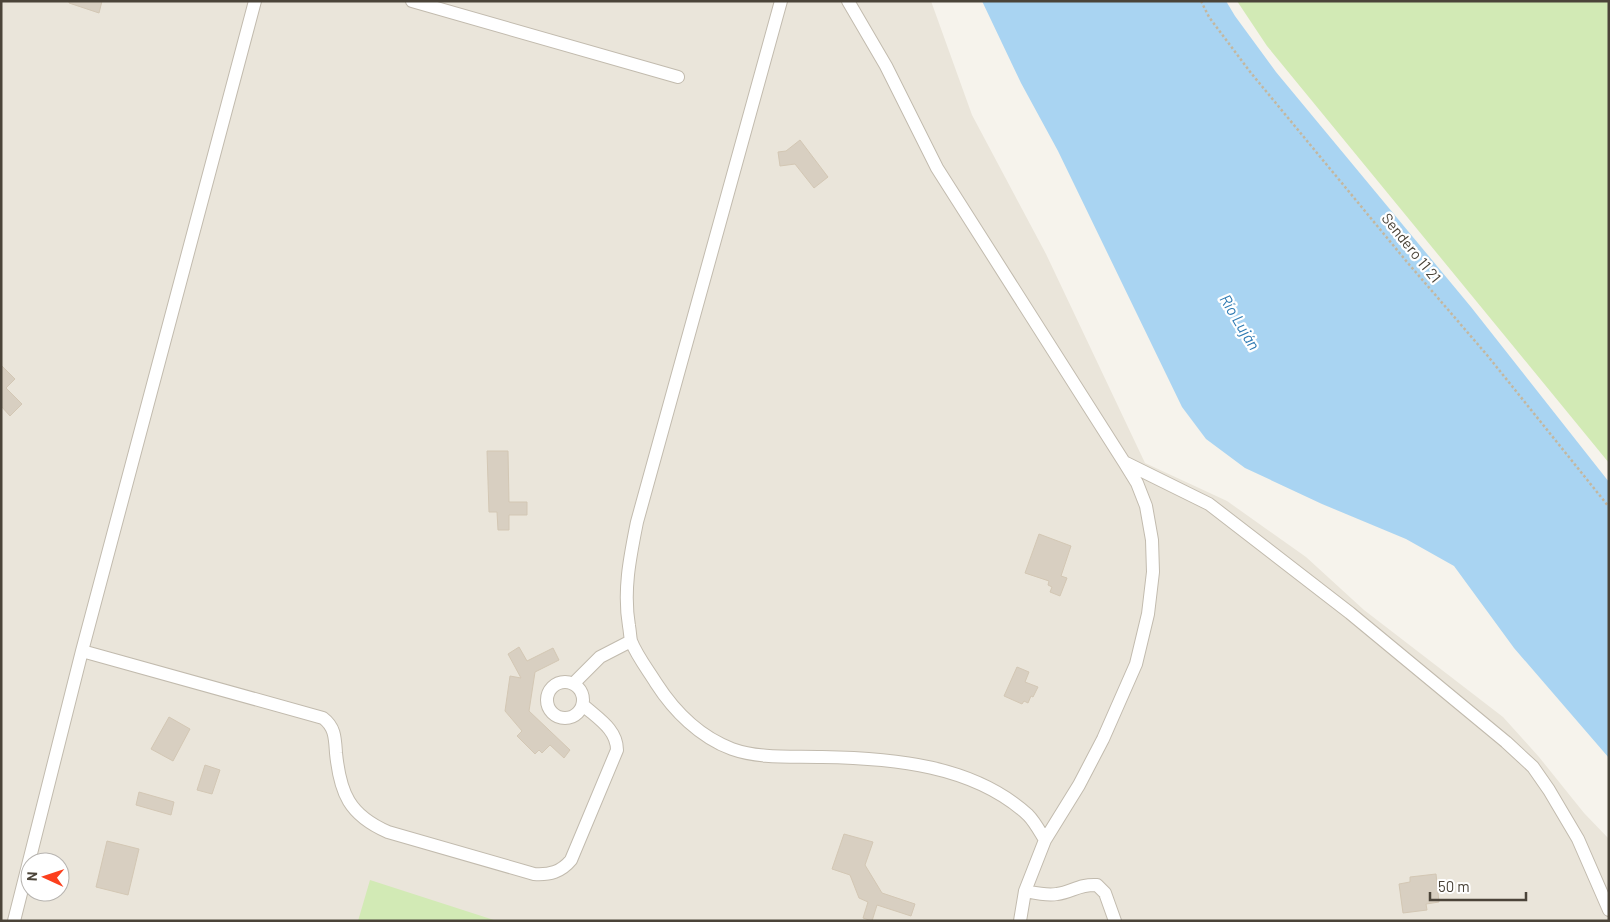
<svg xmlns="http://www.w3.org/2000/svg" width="1610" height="922" font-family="Barlow,sans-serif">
<rect width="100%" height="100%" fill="#f6f3ec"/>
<path fill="#eae5da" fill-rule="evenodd" d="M1,1H931L972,115L1046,254L1145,463L1227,501L1306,557L1364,610L1503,717L1539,757L1584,813L1609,839V921H1ZM30,862H60V892H30Z"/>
<path fill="#d2eab5" d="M1237,1H1609V463L1267,46Z
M370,880L497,921H358Z"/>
<path fill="#a9d4f2" d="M982,1H1226L1235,16L1276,72L1471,307L1609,482V758L1514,648L1454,566L1406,539L1322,504L1245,468L1206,439L1182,407L1058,151L1021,83Z"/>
<path fill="#d8cfc1" stroke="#d3c7b4" d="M69,1H102L99,13L69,3Z
M800,140L828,177L814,188L795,164L780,166L778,152L786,151Z
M1,365L15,379L6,388L22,404L10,416L1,406Z
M487,451H508L509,502H527V515H509V530H498L497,512H489Z
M1039,534L1071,546L1061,576L1067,578L1060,596L1050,592L1052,587L1048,585L1049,581L1025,573Z
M519,647L527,661L553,648L559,660L535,672L529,711L570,750L564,758L550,745L542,753L539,750L535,754L517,736L522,731L505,711L510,676L521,678L508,654Z
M1017,667L1029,672L1025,682L1038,687L1033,697L1031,696L1028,703L1024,701L1022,704L1004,696Z
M169,717L190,729L173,761L151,749Z
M205,765L220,770L212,794L197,790Z
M139,792L174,802L171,815L136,805Z
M844,834L873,842L865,865L882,893L915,904L911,916L877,905L872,921L863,918L868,902L859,898L850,875L832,869Z
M107,841L139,849L128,895L96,887Z
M1436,874L1439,902L1426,904L1427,910L1403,913L1399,884L1410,882V877Z"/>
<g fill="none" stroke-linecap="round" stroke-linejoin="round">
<g stroke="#c2bbae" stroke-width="14">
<path id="street" d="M412,1L678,77
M781,1L637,522C630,557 623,590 629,626C630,631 630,636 631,641C637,656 648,670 656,683C674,711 700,737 732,749C760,759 793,756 822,757C892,758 974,765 1028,815C1035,822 1040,832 1045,840
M848,1L886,66L937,168L1124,462L1137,483L1146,506L1152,540L1153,572L1148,614L1136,664L1103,739L1079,785L1045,840L1025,891L1020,921
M1124,462L1209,504L1350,613L1506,742L1533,767L1549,790L1578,839L1609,910
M82,651L323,718C335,727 335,738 336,753C340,793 349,815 388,832L534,874C550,875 561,872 571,860L617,750C617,729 597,718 583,705
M547 700a18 18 0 1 1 36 0a18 18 0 1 1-36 0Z
M573,684L600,657L631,641
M1025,891C1035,893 1047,896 1057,894C1072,892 1079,884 1097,885L1105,893L1115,921
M14,921L82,651L255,1"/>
</g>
<path stroke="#c4b79f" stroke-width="2.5" stroke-dasharray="2.5 2.5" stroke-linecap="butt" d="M1201,1L1209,17L1251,73L1407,262L1487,355L1609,507"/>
<use href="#street" stroke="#fff" stroke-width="12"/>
</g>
<g text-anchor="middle" stroke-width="4.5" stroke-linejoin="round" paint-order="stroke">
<g font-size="15" fill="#4b4439" stroke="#fff">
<text transform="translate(1411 248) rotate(51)" y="5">Sendero 11 21</text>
</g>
<g font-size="16" font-style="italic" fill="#2e7ab2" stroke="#fff">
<text transform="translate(1240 322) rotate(59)" y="6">Río Luján</text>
</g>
</g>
<rect width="1610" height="922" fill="none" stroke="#4b4439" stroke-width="5"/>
<g transform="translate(45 877) rotate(273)"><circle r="24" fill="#ffffff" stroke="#b7b4b0"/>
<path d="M0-4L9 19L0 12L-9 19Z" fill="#fc3f1d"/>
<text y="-8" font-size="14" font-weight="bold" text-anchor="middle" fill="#4b4439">N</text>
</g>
<path d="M1430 892v8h96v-8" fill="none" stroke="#4b4439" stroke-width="2.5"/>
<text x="1438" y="892" font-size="15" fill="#4b4439" stroke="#ffffff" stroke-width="4" paint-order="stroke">50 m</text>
</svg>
